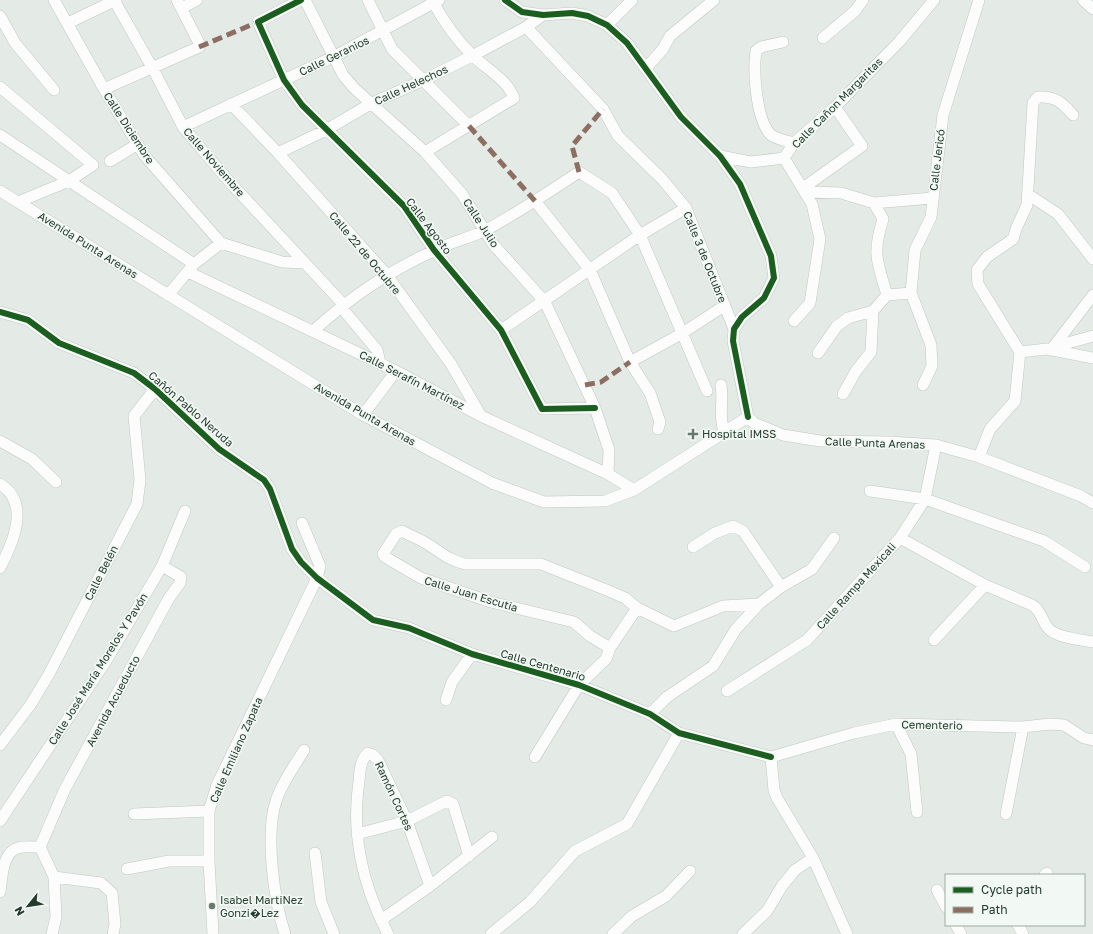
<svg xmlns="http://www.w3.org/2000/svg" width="1093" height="934" font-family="'Golos Text',sans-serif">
<rect width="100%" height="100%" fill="#e4eae5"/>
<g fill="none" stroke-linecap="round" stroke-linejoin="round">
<g stroke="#c1c7c2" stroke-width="12">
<path id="minor" d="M54,0L104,89L144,155L221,243
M114,0L153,69L183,127L226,178L343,304
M301,0L258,22L284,80L302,105L404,206L434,250L501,330L542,409L595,408
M305,0L343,75L354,88L425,152L462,194L493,244L545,302L595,408L609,450L608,474
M368,0L392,49L469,126
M505,0L522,12L543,15L572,13L588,16L607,25L627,43L681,117L720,156L740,184L771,256L774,278L764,298L742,317L734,329L733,341L748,417
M1083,0L1093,9
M182,8L197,0
M0,16L15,43L54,90
M68,23L116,0
M607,25L632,0
M526,27L603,109L618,136L662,179L686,208L734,329
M823,38L855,11L863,0
M783,42L761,47L756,51C753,71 756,120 771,135C776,139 788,141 794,143
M646,68L663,49L670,36L714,0
M0,87L93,165L69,181L18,202
M104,89L199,47V43L177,0
M231,104L278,153L386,274L451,364L481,416
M183,127L335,56L439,0
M0,135L194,264
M425,152L514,98C507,79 486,69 472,55C455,38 443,21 432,0
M278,153L326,130L372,103L424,80L472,56L526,27L543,15
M720,156L751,162L784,158L794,143L835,107L899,42L934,0
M784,158L812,204L820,239L810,303L794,321
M110,161L138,144
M803,188L862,146L835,107
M0,191L363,415L492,483L544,502L605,501L634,490L748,417
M806,192L841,193L874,203L932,198
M1029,195L1058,214L1093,259
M535,201L590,270L630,362L650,393L660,422L658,429
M874,203L883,219C872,254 877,261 887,295
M221,243L282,262L305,263
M188,272L396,371L481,416L608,474L634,490
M168,295L194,264L221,243
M0,312L28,320L59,343L134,373L155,389L219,449L264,480L270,489L292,549L301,562L317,578L373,620L409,628L472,654L579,685L650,714L679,733L771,757
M346,313L377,350L380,363
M501,330L640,235L686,208
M313,331C351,297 386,273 433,251C450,242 470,238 486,230C519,212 549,192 579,172L612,193L640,235L707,391
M1054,346L1093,295
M1053,347L1093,336
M1020,352L978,284L977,270L987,257L1013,239L1016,229L1027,205L1033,103L1038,97C1055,96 1062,102 1073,115
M1020,352L1047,349L1093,358
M818,353L837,326L848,318L873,311L887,295L911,293
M630,362L681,334L724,306
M721,385C724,403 718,413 724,431
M923,385L932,366L931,345L911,293L915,250L931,217L943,115L979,0
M843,394L856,371L871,352L873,311
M363,415L396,371
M748,417L754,423L783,435L820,441L889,442L936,445L979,457L1081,496L1093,503
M0,441L32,459L56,482
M979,457L990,429L1015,401L1020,352
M0,484C31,503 13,543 0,568
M870,491L925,499L1044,541L1085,567
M900,538L985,585L1032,605C1042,611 1041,620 1048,628C1054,637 1082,640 1093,642
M693,547L715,533L733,526L743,531L781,587
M934,640L985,585
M610,648L590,636L574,622L491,602L421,578L385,557L383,554L396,534L402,531C409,535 417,538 424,542C440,551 447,560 465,564H541L609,591L625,598L637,608L674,626L723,606L759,604
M727,691L807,640L900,538L925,499L936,445
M446,700L452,682L472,654
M650,714L667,697L713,666L736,629L759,604L781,587L812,569L834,538
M896,724L911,754L917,812
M0,745L31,704L49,674L137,504L140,480L134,416L155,389
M535,757L579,685L606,659L610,648L637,608
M771,757L854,733L896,724L1023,727L1050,724L1064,725L1084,738L1093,740
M771,757L774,790L777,798L813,858L847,934
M134,814L209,811
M1006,814L1023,727
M0,821L106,661L162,566L185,511
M357,834L407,821L447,801L453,804L469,856
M40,847L65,789L169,598L180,583L181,577L162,566
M40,847L54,877L56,917L52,934
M315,853L321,902L334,934
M127,869L169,861H209
M1045,875L1047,873
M54,877L101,883L112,893L115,924L113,934
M937,890L946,907
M0,892C2,879 2,852 18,848C24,846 33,847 40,847
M381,920L430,886L492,837
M956,925L961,934
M1018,925L1023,934
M213,934L209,861V811L217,785L317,578L320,566L302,523
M285,934C274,901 265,834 276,801C281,784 295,765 304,750
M388,934C363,887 351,834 359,781C360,771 360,760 368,753L373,755L378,760L407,821L430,886
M491,934L530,902L575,851L627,824L679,733
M613,934L632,916L666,896L690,871
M743,934L767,911L782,886L795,870L813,858"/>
</g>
<use href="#minor" stroke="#fbfcfb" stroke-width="11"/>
<path stroke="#8d6e63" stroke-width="5" stroke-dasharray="10 5" stroke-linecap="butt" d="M199,47L258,22
M469,126L535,201
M579,172L572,146L603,109
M585,385L601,382L630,362"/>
<g stroke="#f2f8f3" stroke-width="8">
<path id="cycleway" d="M301,0L258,22L284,80L302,105L404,206L434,250L501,330L542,409L595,408
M505,0L522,12L543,15L572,13L588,16L607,25L627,43L681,117L720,156L740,184L771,256L774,278L764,298L742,317L734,329L733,341L748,417
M0,312L28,320L59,343L134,373L155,389L219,449L264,480L270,489L292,549L301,562L317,578L373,620L409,628L472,654L579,685L650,714L679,733L771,757"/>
</g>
<use href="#cycleway" stroke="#1b5e20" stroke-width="6"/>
</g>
<g fill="#67796d" stroke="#f2f8f3" stroke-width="1.5">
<path d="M691 428h4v4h4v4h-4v4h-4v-4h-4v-4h4z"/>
<circle cx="212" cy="906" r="4"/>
</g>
<g text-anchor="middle" stroke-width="3.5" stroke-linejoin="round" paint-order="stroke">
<g font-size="11" fill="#233c2d" stroke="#f2f8f3">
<text transform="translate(334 56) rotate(-26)" y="4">Calle Geranios</text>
<text transform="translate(411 85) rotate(-25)" y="4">Calle Helechos</text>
<text transform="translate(837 103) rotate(-45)" y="4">Calle Cañon Margaritas</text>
<text transform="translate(129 128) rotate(57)" y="4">Calle Diciembre</text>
<text transform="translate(937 160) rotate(-83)" y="4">Calle Jericó</text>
<text transform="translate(214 162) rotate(49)" y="4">Calle Noviembre</text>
<text transform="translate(481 223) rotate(57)" y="4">Calle Julio</text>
<text transform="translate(429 226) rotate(53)" y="4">Calle Agosto</text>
<text transform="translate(88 245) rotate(32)" y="4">Avenida Punta Arenas</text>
<text transform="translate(365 253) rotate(50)" y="4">Calle 22 de Octubre</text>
<text transform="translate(705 257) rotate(68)" y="4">Calle 3 de Octubre</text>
<text transform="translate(412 380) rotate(27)" y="4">Calle Serafín Martínez</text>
<text transform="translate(191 409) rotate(41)" y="4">Cañón Pablo Neruda</text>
<text transform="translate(365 414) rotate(30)" y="4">Avenida Punta Arenas</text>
<text transform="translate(875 443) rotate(2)" y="4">Calle Punta Arenas</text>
<text transform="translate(101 573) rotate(-63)" y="4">Calle Belén</text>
<text transform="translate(856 586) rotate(-48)" y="4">Calle Rampa Mexicali</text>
<text transform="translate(471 594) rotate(17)" y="4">Calle Juan Escutia</text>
<text transform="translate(543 665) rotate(16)" y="4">Calle Centenario</text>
<text transform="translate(98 669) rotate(-58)" y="4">Calle José María Morelos Y Pavón</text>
<text transform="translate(113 701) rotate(-62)" y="4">Avenida Acueducto</text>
<text transform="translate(932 725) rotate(1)" y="4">Cementerio</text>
<text transform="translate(236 750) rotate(-66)" y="4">Calle Emiliano Zapata</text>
<text transform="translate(394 796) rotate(65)" y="4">Ramón Cortes</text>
</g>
<g font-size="11" fill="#233c2d" stroke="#f2f8f3" text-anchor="start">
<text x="702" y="438">Hospital IMSS</text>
<text x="220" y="904">Isabel MartiNez<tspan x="220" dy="13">Gonzi�Lez</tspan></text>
</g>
</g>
<rect x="945" y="874" width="140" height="52" fill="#f2f8f3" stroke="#9fada4"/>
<rect x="953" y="887" width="20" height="6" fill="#1b5e20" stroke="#9fada4"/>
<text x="981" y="894" font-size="12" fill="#233c2d">Cycle path</text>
<rect x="953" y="907" width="20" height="6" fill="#8d6e63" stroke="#9fada4"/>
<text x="981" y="914" font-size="12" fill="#233c2d">Path</text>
<g transform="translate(28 906) rotate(240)" stroke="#f2f8f3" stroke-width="3" paint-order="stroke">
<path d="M0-3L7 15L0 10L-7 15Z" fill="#233c2d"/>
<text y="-6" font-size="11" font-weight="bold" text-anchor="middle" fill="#233c2d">N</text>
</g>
</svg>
